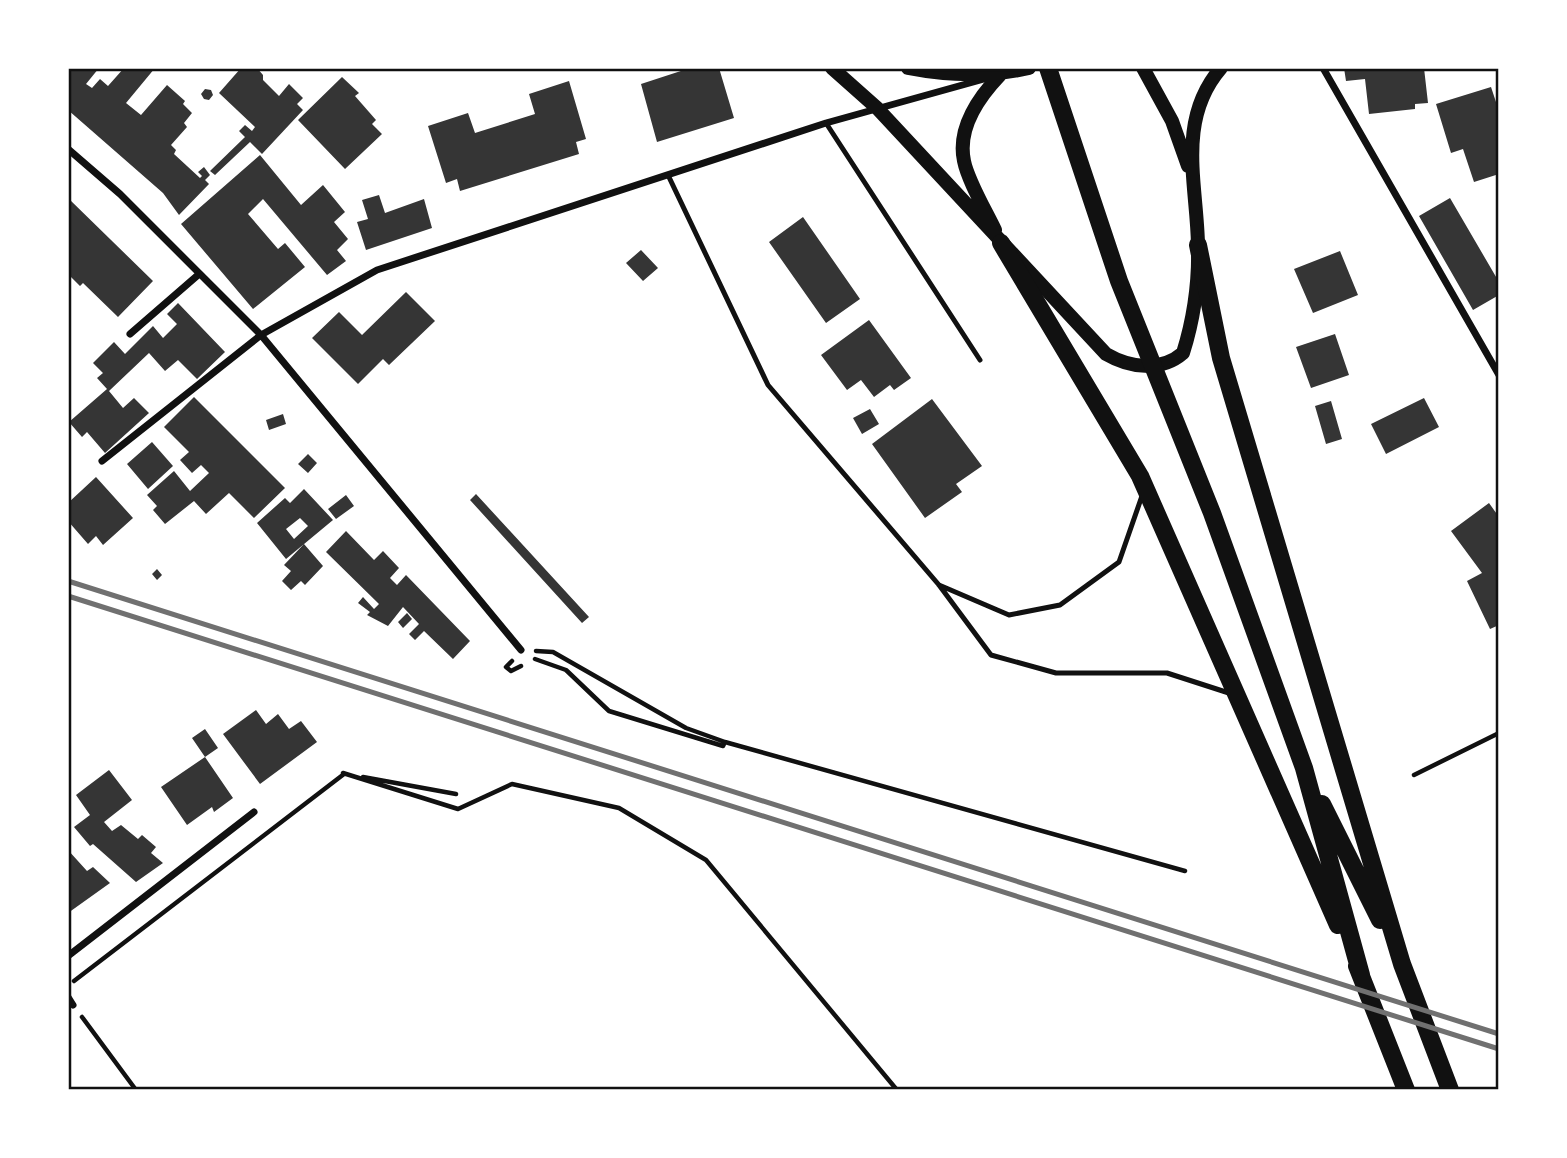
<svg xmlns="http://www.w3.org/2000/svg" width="1567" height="1158" font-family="'DejaVu Sans',sans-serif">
<rect width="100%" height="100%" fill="#fff"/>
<path fill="#353535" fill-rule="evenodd" d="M68,68H99L86,84L92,88L100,79L108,86L124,68H155L126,103L141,115L167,85L185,101L183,104L192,113L184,123L187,127L171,145L176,150L174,154L200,178L202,176L198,172L204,167L210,175L205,180L209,184L179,215L163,193L68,110Z
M241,68H257L263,75V80L279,96L289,84L303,98L297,104L303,110L262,154L250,142L215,175L210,171L245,137L239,131L245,125L252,131L255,127L219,93Z
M690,68H719L734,118L657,142L641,84Z
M1344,68H1424L1428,103L1415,104V109L1369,114L1365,79L1346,81Z
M342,77L359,93L355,96L376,120L372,124L382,134L345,169L298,120Z
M569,81L586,139L576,142L579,154L460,191L457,179L446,183L428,126L468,113L475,133L535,114L529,94Z
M1491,87L1499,111V174L1474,182L1463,149L1451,153L1436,104Z
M205,89L211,90L213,95L209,100L204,99L201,94Z
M260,155L301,205L323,185L345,212L334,222L348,239L337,250L346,261L327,275L263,199L248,214L278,249L285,243L305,267L253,309L181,224Z
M379,195L385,213L424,199L432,228L366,250L357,222L368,219L362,200Z
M68,198L153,281L118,317L83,283L80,286L68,274Z
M1450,198L1499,282V295L1473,310L1419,216Z
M803,217L860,299L826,323L769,242Z
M641,250L658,268L643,281L626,263Z
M1340,251L1358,295L1313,313L1294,269Z
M406,292L435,321L389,365L383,359L358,384L312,338L339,312L362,335Z
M178,303L225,352L197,379L178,360L165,371L149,353L109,391L123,408L134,398L149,413L105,453L87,432L82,437L69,422L107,389L97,378L103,373L93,363L114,342L125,354L153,326L163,338L177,324L167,314Z
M869,320L911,378L894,390L890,385L874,397L861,380L847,390L821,355Z
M1335,334L1349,375L1311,388L1296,347Z
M194,397L285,488L254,518L229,493L206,514L194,501L165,524L153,510L157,506L147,495L174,471L190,491L209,473L201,465L192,473L180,460L189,452L164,427Z
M1424,398L1439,427L1386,454L1371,424Z
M932,399L982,466L956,484L962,492L925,518L872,444Z
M1331,401L1342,439L1326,444L1315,406Z
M870,409L879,424L862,434L853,418Z
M283,414L286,424L269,430L266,420Z
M152,442L173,466L148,489L127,464Z
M308,454L317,463L308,473L298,464Z
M96,477L133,518L103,545L96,536L88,544L68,521V503Z
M304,489L333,520L286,559L257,523L285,498L290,503ZM300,518L308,526L294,539L286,529Z
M476,494L589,617L582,623L470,500Z
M346,495L354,506L336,519L328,509Z
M1489,503L1499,517V625L1490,629L1467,581L1482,573L1451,531Z
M346,531L374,560L383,551L399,568L390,578L397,585L406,575L470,641L453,659L424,631L415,640L409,634L419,624L403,607L388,626L367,615L370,612L358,603L363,597L374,609L379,604L326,552Z
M304,544L323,566L305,585L301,581L291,590L282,581L291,571L284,565Z
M157,569L162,575L157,580L152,574Z
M407,613L412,619L403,628L398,622Z
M256,710L266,724L278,714L289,729L301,721L317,742L260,784L223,734Z
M205,729L218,748L205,757L192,738Z
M205,757L233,798L214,812L212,807L187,825L161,787Z
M109,770L132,800L104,822L112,831L121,825L138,839L142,835L156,847L151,853L163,863L136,882L93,844L90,846L74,827L90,815L76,795Z
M68,850L87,871L93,867L110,883L68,913Z"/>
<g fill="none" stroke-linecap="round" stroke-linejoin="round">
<path stroke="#111" stroke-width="4.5" d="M536,651L553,652L686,728L725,742L1185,871
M535,659L566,670L609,711L723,746L725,742
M512,661L506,667L511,671L521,666
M343,773L458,809L512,784L619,808L706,860L897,1090
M1414,775L1499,733
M363,777L456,794
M74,981L344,774
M82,1017L136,1090"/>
<path stroke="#111" stroke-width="5" d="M826,123L980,360
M668,175L768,385L939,585L991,655L1056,673H1167L1232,694
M939,585L1009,615L1060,605L1119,562L1143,493"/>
<path stroke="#111" stroke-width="7" d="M1323,68L1499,375
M68,149L120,194L261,335L521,650
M130,334L198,275
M102,461L261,335L377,270L826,123L984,79
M68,956L254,812
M68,997L73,1005"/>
<path stroke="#111" stroke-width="14" d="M832,68L877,108L1106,354C1130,368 1161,372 1183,353C1194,318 1199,281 1198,245C1197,184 1176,120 1221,68
M908,68C949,76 989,77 1029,68
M1143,68L1172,121L1188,166
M995,230C986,211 968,181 964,161C957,128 979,97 1000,75"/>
<path stroke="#111" stroke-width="18" d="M1048,68L1119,281L1212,513L1304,768L1361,975
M1001,243L1140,476L1338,925
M1198,245L1221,358L1327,713L1402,964L1450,1090
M1322,804L1380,920
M1357,966L1406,1090"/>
<path stroke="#707070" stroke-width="5" d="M68,581L1499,1034
M68,596L1499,1049"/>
</g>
<rect width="1567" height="1158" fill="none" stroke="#ffffff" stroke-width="140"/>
<rect x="70" y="70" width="1427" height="1018" fill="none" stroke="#111" stroke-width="2.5"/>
</svg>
